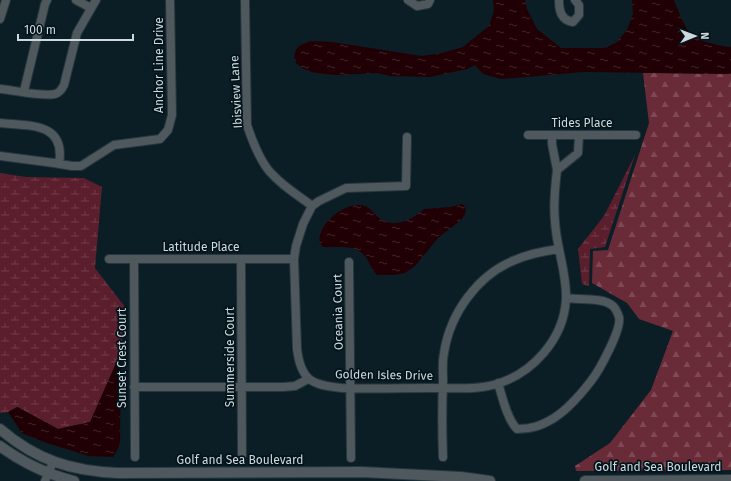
<svg xmlns="http://www.w3.org/2000/svg" width="731" height="481" font-family="'Fira Sans',sans-serif">
<defs>
<pattern id="forest-firs" width="22" height="20" patternUnits="userSpaceOnUse"><rect width="22" height="20" fill="#6a2b39"/><path d="M5 1l3.5 6h-7zM16 11l3.5 6h-7z" fill="#7e4955"/></pattern>
<pattern id="wetland-marsh" width="20" height="14" patternUnits="userSpaceOnUse"><rect width="20" height="14" fill="#5b1e2d"/><path d="M1 5h8M5 5V1M11 12h8M15 12V8" fill="none" stroke="#713e4b"/></pattern>
<pattern id="water-ripples" width="26" height="14" patternUnits="userSpaceOnUse"><rect width="26" height="14" fill="#200005"/><path d="M2 4q2-2 4 0t4 0M15 11q2-2 4 0t4 0" fill="none" stroke="#3f2529"/></pattern>
</defs>
<rect width="100%" height="100%" fill="#0b1d25"/>
<path fill="url(#forest-firs)" d="M643,73L731,74V470L576,471L575,466L610,443L651,390L673,331L639,319L627,303L592,283L593,251L608,250L649,123Z"/>
<path fill="url(#wetland-marsh)" d="M635,155L605,247L590,249L589,286L582,284L578,249L604,216Z
M0,173L26,177L84,178L102,187L95,268L125,307L121,352L90,422L58,429L18,407L8,412L0,413Z"/>
<path fill="url(#water-ripples)" d="M493,0H525L527,9L537,29L561,48H604L616,43L627,30L633,14L632,0H674C678,10 685,30 694,37C699,41 724,47 731,47V74L585,72L501,79L483,74L475,65L467,69L430,77L391,76L377,73L336,75L315,73L304,69L296,63L294,56L296,50L299,46L310,41L332,42L422,56L442,53L463,47L489,26L494,11Z
M462,204L466,207L465,214L461,220L438,238L415,266L405,273L394,275H377C372,270 370,264 367,259C357,243 339,248 323,247C318,243 319,236 322,230C328,217 349,201 365,206C372,209 374,214 379,218C394,229 412,220 424,209L451,207Z
M121,352L120,445L113,457L89,456L44,442L22,433L8,412L17,407L58,429L90,422Z"/>
<g fill="none" stroke-linecap="round" stroke-linejoin="round">
<g stroke="#26373f" stroke-width="10">
<path id="minor" d="M76,0L91,8
M245,0L247,125C252,140 261,164 273,175C284,187 299,196 312,206
M408,0L417,6L428,4L430,0
M559,0C559,11 561,20 573,22L579,15V5L575,0
M0,19L6,0
M0,89C14,90 42,97 55,94C59,93 62,89 64,85L77,33L96,0
M24,91L45,4L47,0
M0,123C30,126 66,122 59,164
M528,135H636
M552,135V144L557,170
M407,137L406,186L346,188L319,201L312,206L303,224L296,246L294,259L297,349C301,381 312,385 342,388C372,389 402,388 432,388C452,388 474,390 493,385C532,375 564,339 566,299C567,272 556,247 555,221C553,204 555,187 557,170L578,153L579,135
M0,156L54,163L72,166H81L114,145L160,139L168,130L172,115L170,0
M109,259H294
M134,259L135,457
M241,259L242,455
M349,262L351,458
M498,383C502,396 507,419 517,429C531,429 541,426 554,418C568,409 581,394 591,381C599,371 622,329 619,317C618,314 615,308 613,306C603,297 579,300 566,298
M134,387H283L295,386L308,379
M443,457C442,431 442,406 443,381C443,372 442,362 444,353C450,314 477,275 515,260C529,254 544,251 559,249
M45,481L53,462"/>
</g>
<g stroke="#26373f" stroke-width="12">
<path id="tertiary" d="M0,429C36,460 71,471 118,473L362,472L461,477L490,481
M0,446C23,463 46,474 74,481
M585,481L731,480"/>
</g>
<use href="#minor" stroke="#4f585c" stroke-width="8"/>
<use href="#tertiary" stroke="#4f585c" stroke-width="10"/>
</g>
<g text-anchor="middle" stroke-width="3.5" stroke-linejoin="round" paint-order="stroke">
<g font-size="12" fill="#ced9de" stroke="#04141b">
<text transform="translate(159 65) rotate(-90)" y="4">Anchor Line Drive</text>
<text transform="translate(236 92) rotate(-93)" y="4">Ibisview Lane</text>
<text x="582" y="127">Tides Place</text>
<text x="201" y="251">Latitude Place</text>
<text transform="translate(338 312) rotate(-91)" y="4">Oceania Court</text>
<text transform="translate(230 357) rotate(-90)" y="4">Summerside Court</text>
<text transform="translate(122 358) rotate(-90)" y="4">Sunset Crest Court</text>
<text transform="translate(384 375) rotate(1)" y="4">Golden Isles Drive</text>
<text x="240" y="464">Golf and Sea Boulevard</text>
<text x="658" y="471">Golf and Sea Boulevard</text>
</g>
</g>
<g transform="translate(695 36) rotate(89)" stroke="#04141b" stroke-width="3" paint-order="stroke">
<path d="M0-3L7 15L0 10L-7 15Z" fill="#ced9de"/>
<text y="-6" font-size="11" font-weight="bold" text-anchor="middle" fill="#ced9de">N</text>
</g>
<path d="M18 34v6h115v-6" fill="none" stroke="#ced9de" stroke-width="2"/>
<text x="24" y="34" font-size="12" fill="#ced9de" stroke="#04141b" stroke-width="3" paint-order="stroke">100 m</text>
</svg>
